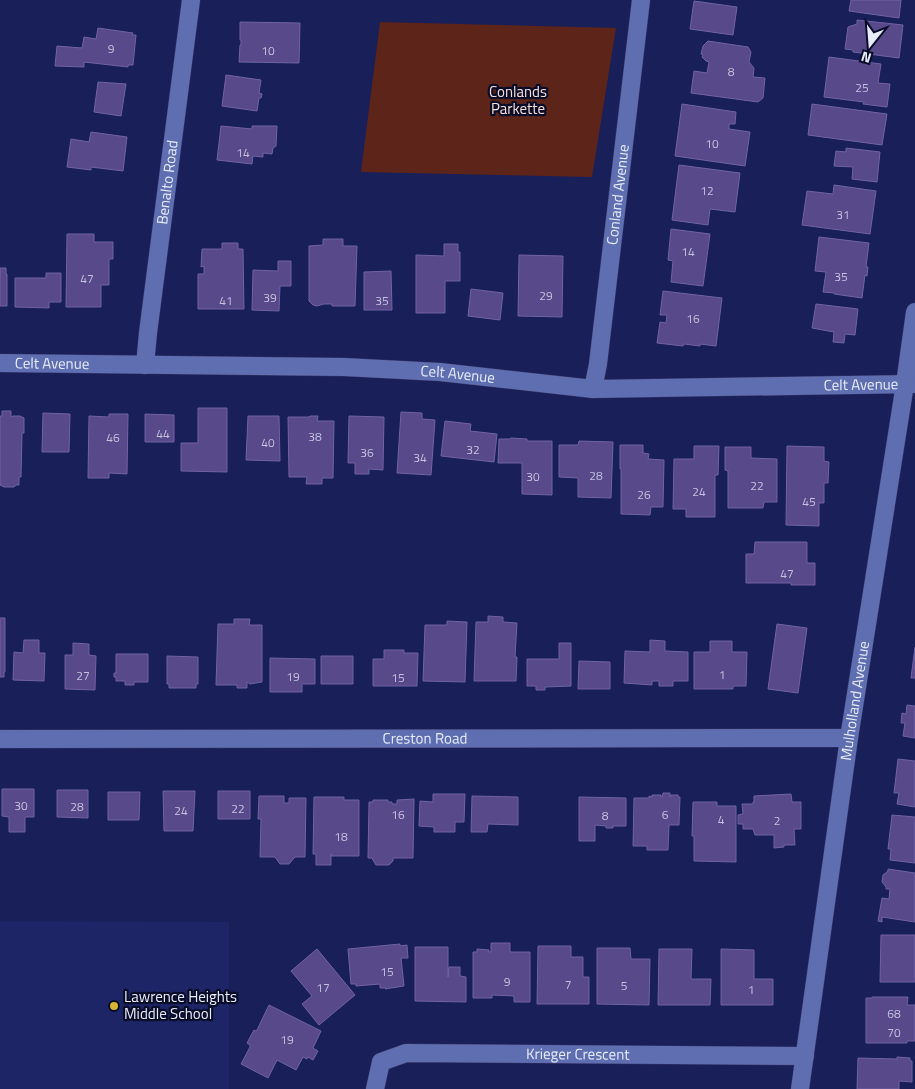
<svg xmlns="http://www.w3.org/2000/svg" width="915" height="1089" font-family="'Titillium Web',sans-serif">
<rect width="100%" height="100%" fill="#181f59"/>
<path fill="#1d2567" d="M0,921L229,922V1089H0Z"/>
<path fill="#5d241a" d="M380,22L616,28L592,177L361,172Z"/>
<path fill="#58498a" stroke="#7062a6" d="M851,0H901L899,18L849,11Z
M694,1L737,7L733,35L690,29Z
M857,20L903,25L899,58L853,52V50L845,49L848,27L857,24Z
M240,22L300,23L299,63L239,62L240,45H241V40H240Z
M98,28L133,33L132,35H136L133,65H128V67L84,62V67L55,66L57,46L82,48L84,37L96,39Z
M708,41L748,47L751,52L749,62L754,68L753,77L765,78L763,98L758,102L691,93L694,71L707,73L709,62L706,61L702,57L703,55L701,54L703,46Z
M829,57L881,64L878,83L890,84L887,107L863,104L864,102L824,97Z
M226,75L261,80L259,93L262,94L261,98H259L257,111L222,106Z
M98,82L126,84L121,116L94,112Z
M682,104L736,112L735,124H729V129L750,132L745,166L675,156Z
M812,104L887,114L882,145L808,135Z
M221,126L252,129V126H277L276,146L273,148L272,154L263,153V157L253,156L252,164L217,160Z
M91,132L127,137L123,171L91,167V170L67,167L71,139L89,142Z
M846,148L880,152L877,182L852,179L853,167L834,166L836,151L846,152Z
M679,165L740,173L735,212L710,209L708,225L672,220Z
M834,185L876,191L870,234L802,225L807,191L833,194Z
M671,229L710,234L703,286L671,282L673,261L668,260Z
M67,234H94V242H113V259H109V285H101V307H66Z
M819,237L869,243L866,267H868L867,276L865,275L862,298L834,294V293L823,292L826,272L815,271Z
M323,239H343V246H357L355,306H332V304H324L317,306L313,305L309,301V246L323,245Z
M222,243H238V249H243L244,309H198V274H204V266L201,267L202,249H222Z
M444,244H458V252H460V281H445V313H416V255L444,256Z
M519,255L563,256L562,317L518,316Z
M278,261H291V286H280L279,311L252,310L253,270L278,271Z
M0,268H6V274H7V306H0Z
M391,271L392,310H364V272Z
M46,273H61V302H49V308L15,307V278H46Z
M471,289L503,293L500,320L468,316Z
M663,291L722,298L716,346L700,344V346L684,344L683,346L657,343L660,322L666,323L667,315H660Z
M816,304L858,309L855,335L845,334L844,343L833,342L834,332L812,328Z
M198,408H227V472L181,471V443H198Z
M2,411H11V417L13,416H20L24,418V433H22L21,477H19V485H16L14,487H4L0,485V416H2Z
M401,412L422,413V419L435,420L431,475L397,473Z
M43,413L70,414L69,452H42Z
M109,414H128L127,474L109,473V478H88L89,416L109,417Z
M145,414L174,415V442H145Z
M248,416H279L280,461L246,460Z
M310,416H318L317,421H334L333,478H322V484H306L307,477H289L288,417H309Z
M349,416L384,417L383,470L369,469V474H355V463H348Z
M445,421L471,424L470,431L497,434L494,462L441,456Z
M511,438L527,439V441H552V495L522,494V463H498L499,439H510Z
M579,441L613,442L611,498L578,497V478L559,477V445H578Z
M620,445H643V453L649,454L648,459L664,460L663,507H651L650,515L621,514V469H620Z
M694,446H719L718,475H715V517H686V509H673L674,459H694Z
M787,446L824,447V461L829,462L828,483H824V503H819V526L786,525Z
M725,447H751V458L777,459V502H764L763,508H728V471L725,470Z
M755,542H807V563H815V585H791V583H746V554H754Z
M488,616L503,617V622L517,623L515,657H517L516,681H474L476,622H488Z
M0,618H5V672H4V677H0Z
M234,619H250L249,625H262V682L250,684L247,682V688H237V685H216L218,624H234Z
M447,621L467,622L465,682L423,681L425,625H447Z
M777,624L807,628L798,693L768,689Z
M24,640H39V653H45L44,681L13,680L14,652L23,653Z
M650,640L665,641V651L688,652V681H673V686H659V681H652V685L624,683L625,651L650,652Z
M710,641H732V652H747L746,686H733V689H694V652H710Z
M73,643L89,644V655L96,656L95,690L65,689V655H73Z
M559,643H571V686L545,687V690H536V686H527V659H559Z
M915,647V678H911Z
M384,650H404V653H418L417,686H373V659H384Z
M116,654H148V682H134V685H125V681H116V677H114V673H116Z
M167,656L198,657V684H196V688H169V684H167Z
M321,656H353V684H321Z
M270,658L315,659V684H302V692H270Z
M579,661L610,662V689H578Z
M907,705L915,706V738L903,736L905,723H901L902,713L906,714Z
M898,759L915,761V807L897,804L899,793H894Z
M2,789H34V817H25V832H9V817L2,816Z
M57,790H88V818L57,817Z
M163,791H195L193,831H164Z
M218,791H250V819H218Z
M108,792H140L139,820H108Z
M663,793H670V797L671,795H678V797H680L679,825H669L668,850H647V846H633L634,798H649V796L652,797V795H661V797H662Z
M433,794H465L464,822H455V832H434V827L419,826L420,801L433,802Z
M791,794L792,802H801V829H794L795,845H784V847L774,848V835H755L753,829H743V824H738V815L743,814L742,804H753V802H754V796Z
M259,796H284V803H289V798H306L305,857H295L289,864H280L275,857H260L261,819H258Z
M472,796L518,797V825L488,824L487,832H471Z
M314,797H344V800H359V856H331L332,854H331V865H316V854H313Z
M579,797L626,798V826H613V828H606V826L595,825V841H579Z
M414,799L413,858H393V861L389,865H376L373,860L372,858H368L369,802H373V800H388V802H392V804H397V800Z
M693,802H717V806H736V862L694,861V836H692Z
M892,815L915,817V863L890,860L891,849H888Z
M888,869L915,873V922L882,917V922L878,921L882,898L889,899L890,889H886V887L882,882L883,875L888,871Z
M881,935H915V982H880Z
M491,943H510V952H530V1002H514V996L492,995V998H473V952H477V949L489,950V952H491Z
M400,944V946L407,945L408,958H401L404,986L385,989L386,988H380V984L356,986V984H351L348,949Z
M538,946H571V957H583V977H589V1004H537Z
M415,947H448V977L449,967H460V976L466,977V1002L415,1001Z
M597,948H630L631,959H650L649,1005L597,1004Z
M317,949L355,995L319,1025L302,1004L312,996L291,971Z
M659,949H692L691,979H711L710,1005H658Z
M721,949L754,950V979H773V1005H721Z
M872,997H908L907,1005H915V1041H907V1043H866V998H872Z
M269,1005L321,1031L313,1048L318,1051L313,1060L308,1057L307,1059L303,1057L296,1070L277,1060L268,1078L241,1064L250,1047V1045L247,1043L254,1030L256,1031L257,1030Z
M897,1057L910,1058V1061H912V1082L899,1081V1089H857L858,1058L897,1059Z"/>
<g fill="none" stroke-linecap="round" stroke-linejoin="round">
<g stroke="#383567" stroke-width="19">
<g id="minor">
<path id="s1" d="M0,363L344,367L440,372L593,389L915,384"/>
<path id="s2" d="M145,365L148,333L191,0"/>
<path id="s3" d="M593,389L598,364L641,0"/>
<path id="s4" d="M0,739L849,738"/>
<path id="s5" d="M375,1089L381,1062L406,1053L805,1056"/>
<path id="s6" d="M800,1089L849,738L905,384L915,312"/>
</g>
</g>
<use href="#minor" stroke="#5e6eb0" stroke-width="18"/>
</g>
<circle fill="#d8b434" stroke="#090d27" stroke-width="2" cx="114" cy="1006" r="5"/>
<g text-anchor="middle" stroke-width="4.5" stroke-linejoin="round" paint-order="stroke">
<g font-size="12" fill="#c3c2de">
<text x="111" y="53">9</text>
<text x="268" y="55">10</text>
<text x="731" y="76">8</text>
<text x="862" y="92">25</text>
<text x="712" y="148">10</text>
<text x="243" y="157">14</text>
<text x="707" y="195">12</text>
<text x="843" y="219">31</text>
<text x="688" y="256">14</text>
<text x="841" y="281">35</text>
<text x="87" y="283">47</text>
<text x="546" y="300">29</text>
<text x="270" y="302">39</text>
<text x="226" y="305">41</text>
<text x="382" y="305">35</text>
<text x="693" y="323">16</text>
<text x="163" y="438">44</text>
<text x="315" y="441">38</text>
<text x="113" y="442">46</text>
<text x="268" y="447">40</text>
<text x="473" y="454">32</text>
<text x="367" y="457">36</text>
<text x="420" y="462">34</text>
<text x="596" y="480">28</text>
<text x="533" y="481">30</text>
<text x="757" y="490">22</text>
<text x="699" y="496">24</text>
<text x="644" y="499">26</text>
<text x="809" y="506">45</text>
<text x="787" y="578">47</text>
<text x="722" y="679">1</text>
<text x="83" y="680">27</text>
<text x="293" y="681">19</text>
<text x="398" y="682">15</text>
<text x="21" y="810">30</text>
<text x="77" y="811">28</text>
<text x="238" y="813">22</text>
<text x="181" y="815">24</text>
<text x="398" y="819">16</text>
<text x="665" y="819">6</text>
<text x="605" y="820">8</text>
<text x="721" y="824">4</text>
<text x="777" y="825">2</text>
<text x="341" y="841">18</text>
<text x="387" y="976">15</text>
<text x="507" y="986">9</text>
<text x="568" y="989">7</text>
<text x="624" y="990">5</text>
<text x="323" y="992">17</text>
<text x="751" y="994">1</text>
<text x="894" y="1018">68</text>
<text x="894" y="1037">70</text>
<text x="287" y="1044">19</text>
</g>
<g font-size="15" fill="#f9ddd7" stroke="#090d27">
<text x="518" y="97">Conlands<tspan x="518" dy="17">Parkette</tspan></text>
</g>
<g font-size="15" fill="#e7ebfa" stroke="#090d27">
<text dy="5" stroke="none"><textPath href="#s2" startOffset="184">Benalto Road</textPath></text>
<text dy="5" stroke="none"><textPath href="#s3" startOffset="196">Conland Avenue</textPath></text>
<text dy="5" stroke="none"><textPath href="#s1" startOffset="52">Celt Avenue</textPath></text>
<text dy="5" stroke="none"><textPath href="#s1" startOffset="458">Celt Avenue</textPath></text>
<text dy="5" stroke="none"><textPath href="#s1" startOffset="862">Celt Avenue</textPath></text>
<text dy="5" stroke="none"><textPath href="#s6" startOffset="392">Mulholland Avenue</textPath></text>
<text dy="5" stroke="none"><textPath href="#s4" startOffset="425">Creston Road</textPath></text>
<text dy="5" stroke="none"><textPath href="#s5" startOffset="226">Krieger Crescent</textPath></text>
</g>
<g font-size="15" fill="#e7ebfa" stroke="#090d27" text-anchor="start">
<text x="124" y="1002">Lawrence Heights<tspan x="124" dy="17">Middle School</tspan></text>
</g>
</g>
<g transform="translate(870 45) rotate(197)" stroke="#090d27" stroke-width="4" paint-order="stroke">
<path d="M0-4L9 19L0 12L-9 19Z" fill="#e7ebfa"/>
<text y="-8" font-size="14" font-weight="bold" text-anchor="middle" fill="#e7ebfa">N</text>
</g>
</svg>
